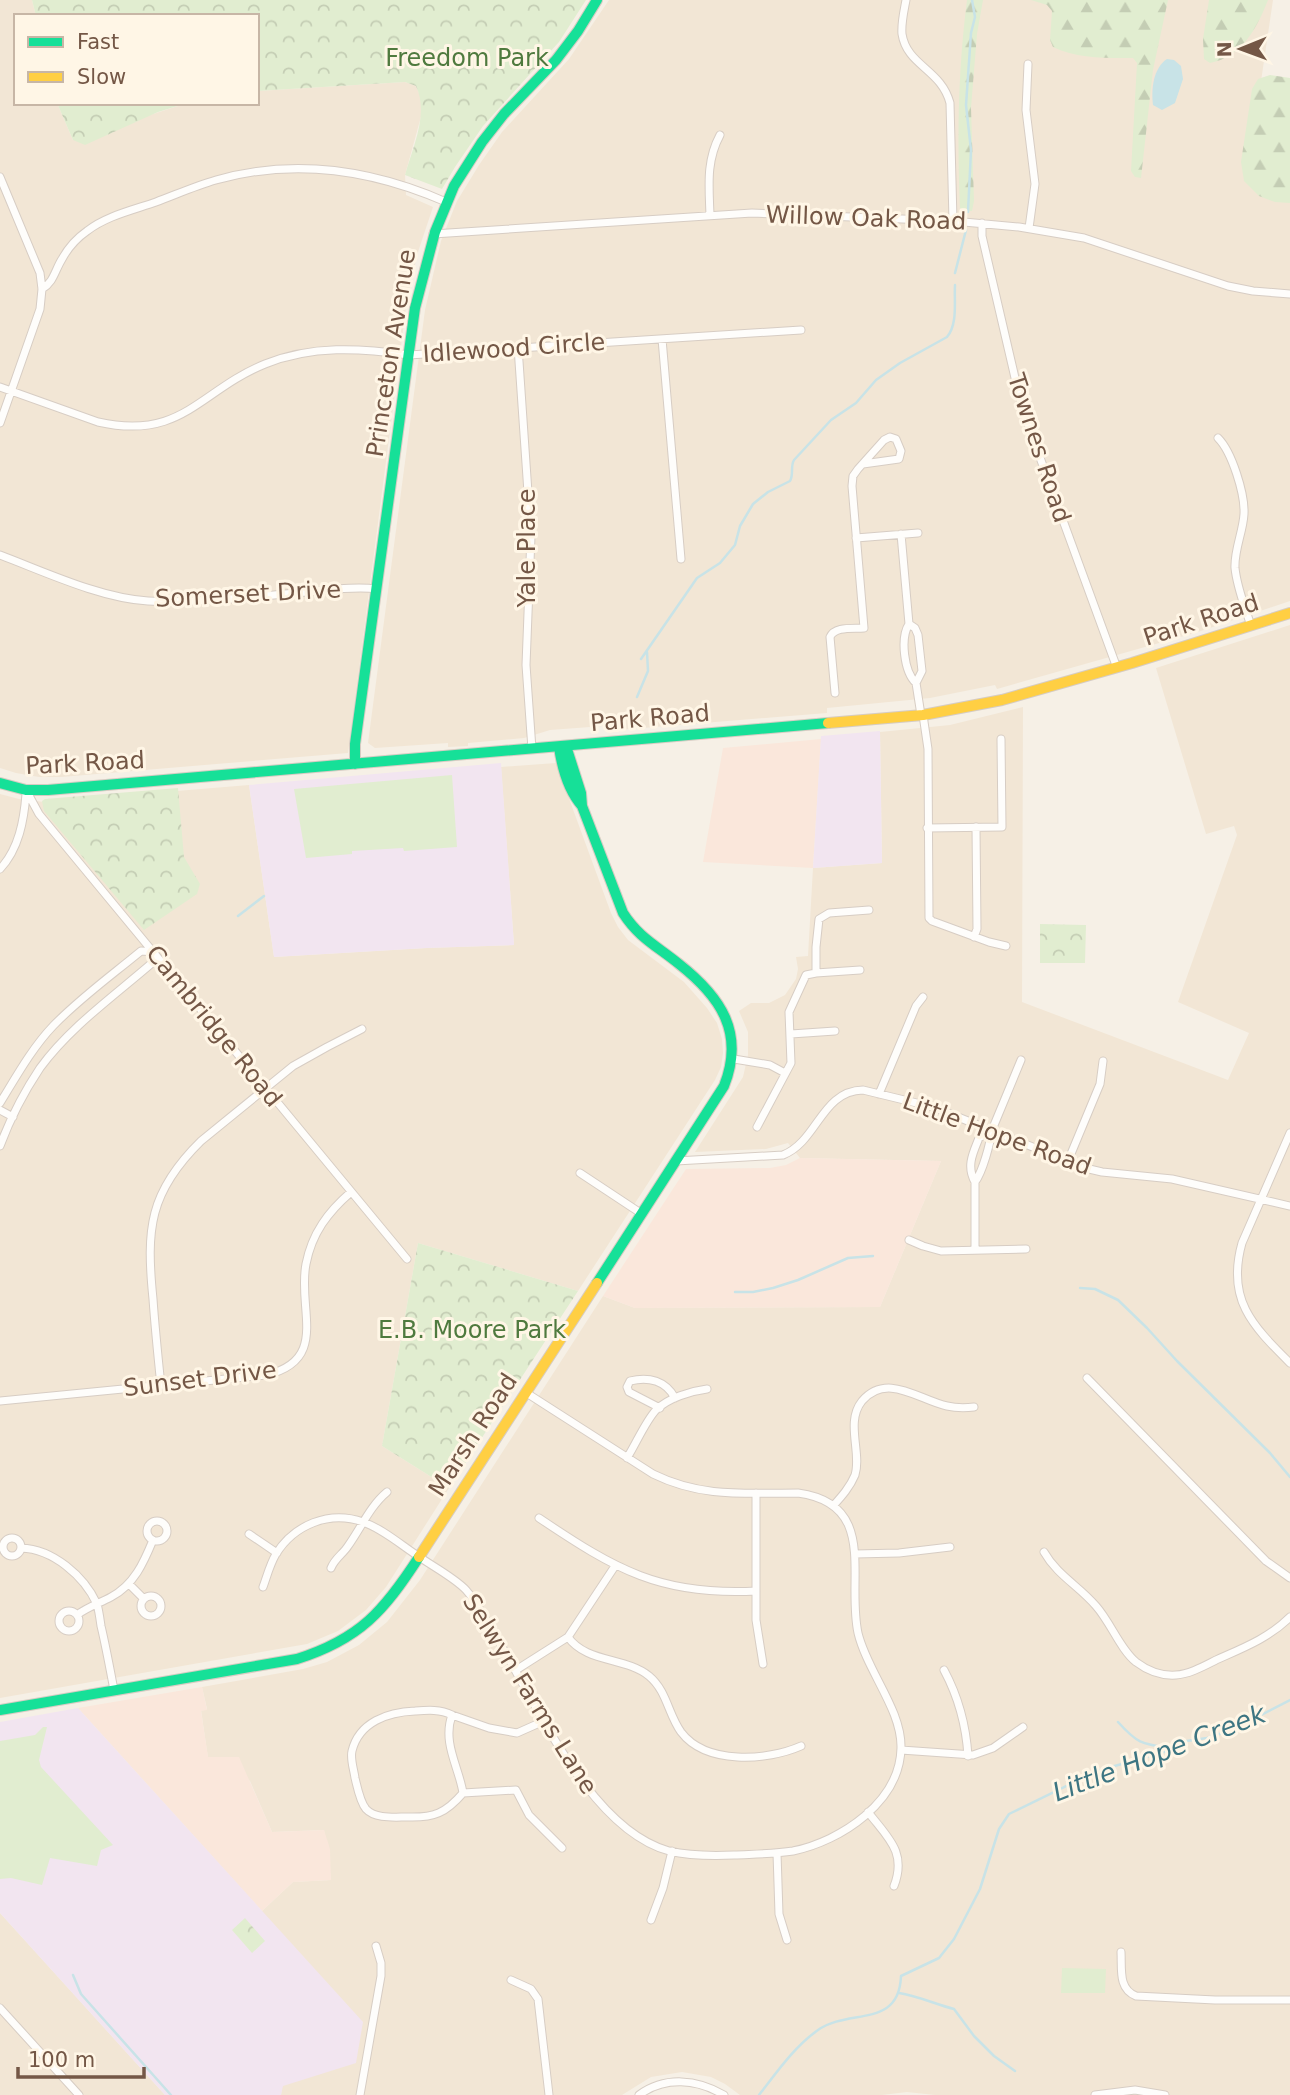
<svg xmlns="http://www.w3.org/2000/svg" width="1290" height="2095" font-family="'DejaVu Sans',sans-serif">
<defs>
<pattern id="forest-firs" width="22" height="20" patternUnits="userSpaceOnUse" patternTransform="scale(1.75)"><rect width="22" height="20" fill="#e1edd0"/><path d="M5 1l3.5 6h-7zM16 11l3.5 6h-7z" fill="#c4cdb4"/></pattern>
<pattern id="park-crowns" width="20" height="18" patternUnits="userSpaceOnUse" patternTransform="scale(1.75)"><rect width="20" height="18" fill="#e1edd0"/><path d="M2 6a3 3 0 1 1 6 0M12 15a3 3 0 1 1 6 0" fill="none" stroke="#c4cdb4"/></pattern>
</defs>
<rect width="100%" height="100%" fill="#f6f0e6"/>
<path fill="#f2e6d5" d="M0,0H32L36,16H16V103H57L73,140L187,103H257V91L405,82L416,86L421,98L422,113L405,175L406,195L433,207L417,255L406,308L348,753L61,777H39L16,773L0,768Z
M609,0H1273L1247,176L1290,187V601L1198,632L997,689L995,685L930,698L827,708V713L618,730L617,725L550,730L524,738L468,743V746L448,747V743L375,748L368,743L425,310L441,241L457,201L479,165L502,132L569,59Z
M1290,625V2095H935L907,2092L882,2095H740L725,2084L711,2077L682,2072L651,2077L622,2095H281L282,2086L262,1911L293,1882L331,1880L324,1830L272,1832L250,1781L208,1758L201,1710L207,1709L202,1687L303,1669L327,1662L359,1645L387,1622L420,1580L603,1296L635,1308L880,1307L941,1161L800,1158L788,1143L766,1149L695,1152L743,1077L748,1055V1032L739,1011L751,1003H769L785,995L796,979L798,969L796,957L808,956L813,868L882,863L880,732L950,725L1023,707L1022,1002L1228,1080L1249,1033L1178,1002L1237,835L1234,826L1206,834L1156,668Z
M556,763L611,913L618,927L628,940L684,982L707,1008L717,1023L722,1039L723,1053L721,1067L715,1080L578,1291L418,1243L382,1446L449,1488L386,1587L366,1610L338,1631L307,1644L0,1698V794L19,799L44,802L249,785L274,957L427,948L514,945L501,767Z
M0,1913L59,1978L165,2095H0Z"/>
<path fill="#fae7db" d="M821,739L813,868L703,862L723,748Z
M800,1158L941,1161L880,1307L635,1308L603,1296L686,1169L770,1168L786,1165Z
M202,1687L207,1710L201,1711L208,1757H239L272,1832L324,1830L330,1849L331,1880L293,1882L262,1911L78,1708Z"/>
<path fill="#f2e5f0" d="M880,731L882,863L813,868L821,736Z
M501,763L514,945L427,948L274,957L249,785Z
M78,1708L363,2022L356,2063L283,2086L281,2095H165L0,1913V1722Z"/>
<path fill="#e1edd0" d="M452,775L457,847L404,851L403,848L352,851V854L306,858L294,789Z
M43,1727H47L39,1760L41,1767L113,1845L101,1850L97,1866L50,1858L42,1885L11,1878L0,1879V1741L35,1735Z
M1062,1968L1106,1969L1105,1993H1061Z"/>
<path fill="url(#forest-firs)" d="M967,0H983L977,34L971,108L974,201L972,211H964L960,208C957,138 958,70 967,0Z
M1031,0H1168L1153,70L1141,178L1135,177L1131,171L1137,63L1133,58C1105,58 1078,59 1053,47L1050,40L1052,11L1047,5Z
M1209,0H1268C1257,28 1242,57 1210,63L1204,59L1203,39Z
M1270,75L1290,78V203L1275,202L1259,196L1244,181L1241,162L1252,89L1258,79Z"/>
<path fill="url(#park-crowns)" d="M32,0H586L559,42L483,126L455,167L442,189L405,175C413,146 429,114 416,86L405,82L257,91V16H36Z
M57,103H187L158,112L85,145L73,140Z
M178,788L184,857L200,884L197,894L144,930L44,811L42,801L45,799Z
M1040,924L1086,925L1085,963H1040Z
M418,1243L578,1291L449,1488L382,1446Z
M245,1918L265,1941L252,1953L232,1930Z"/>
<path fill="#c8e3e7" d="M1167,59L1174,60L1181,66L1183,79L1175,103L1162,110L1153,105C1151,90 1153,68 1167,59Z"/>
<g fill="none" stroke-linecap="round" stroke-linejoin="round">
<path stroke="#c8e3e7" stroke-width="2.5" d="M968,212L971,150L966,105L971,33L975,17L972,0
M955,273L966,230
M641,659L697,578L720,563L735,545L740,526L753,504L768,492L790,481C794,474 790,467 794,460L831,420L856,403L876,380L900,363L947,337C958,324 954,301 955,285
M637,697L648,671L647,652
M238,916L264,896
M1080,1288L1095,1289L1118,1300L1147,1328L1177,1361L1270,1453L1290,1477
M735,1292H753L773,1288L798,1280L848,1258L873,1256
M1118,1722C1137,1743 1141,1744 1169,1748
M73,1975L81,1994L171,2095
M899,1993C918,1996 935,2004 954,2009L974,2036L994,2056L1015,2071
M759,2095C777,2072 794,2047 818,2030C849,2008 899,2029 901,1976L939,1958L954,1939L980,1889L999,1829L1009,1814L1097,1771L1164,1752L1180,1742L1207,1738L1232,1730L1290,1700"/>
<g stroke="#d7cdc4" stroke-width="9">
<path id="street" d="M906,0C904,11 901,23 902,34C907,66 941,69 950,103L953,221
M1028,64L1026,110L1035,184L1029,228
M0,177L40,273L42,289L40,309L0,423
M710,215C709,186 706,161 720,135
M982,223V236L1019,395L1031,433L1117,668
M433,234L752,213L953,221L1019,227L1084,238L1228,286L1253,291L1290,294
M42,289C54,282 55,270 62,259C68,248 77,238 87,231C106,216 133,210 156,202C175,195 195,186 216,180C294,158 373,170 446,202
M662,339L681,559
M518,347L531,536L526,665L532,749
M0,387L98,422C182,441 199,391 265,364C312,345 360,348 409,355L801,330
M1218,438C1232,452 1245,494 1244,514C1243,532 1234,550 1235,568C1237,588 1245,607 1251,626
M901,534L909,624L915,628L918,635L922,671L916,683L921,715
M856,538L918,533
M0,555C45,572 100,598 148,601C200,604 255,596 308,592C330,590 354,586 377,589
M909,624C900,638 904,672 916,683
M835,693L830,637C835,626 853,629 864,628L852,486L853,476L858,469L884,440L890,437L896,439L901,451L899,459L863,464
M923,715L928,749L929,918L932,921L989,942L1006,946
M26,790L39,814L407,1259
M927,828L1002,827L1001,739
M0,869C19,849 24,820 26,794
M974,937L977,929L976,827
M816,973V947L819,919L829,913L869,910
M791,1034L835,1031
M734,1059L770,1065L785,1073
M879,1094L916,1006L923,997
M0,1103C16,1077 32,1048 53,1026C80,998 112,975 141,951L155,952L152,963C114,996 70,1027 40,1068C24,1092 10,1119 0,1146
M0,1110L13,1117
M757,1127L791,1063L789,1012L806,975L816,973L860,970
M992,1130L979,1138C973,1153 966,1166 975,1182C983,1171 990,1144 992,1130L1021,1060
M1290,1133L1242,1243C1226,1300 1253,1326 1290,1363
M676,1161L783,1155C818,1141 821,1091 863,1090L933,1107L1085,1168L1102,1172L1172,1179L1290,1206
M1068,1161L1100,1084L1103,1061
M580,1173L642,1214
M975,1182V1249
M909,1240L923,1246L941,1251L1026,1249
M1087,1378L1266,1561L1290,1578
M161,1386C158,1357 155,1328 153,1299C146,1229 149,1192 201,1141L293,1066L327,1047L362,1029
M0,1401L266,1375C330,1360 297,1309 306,1264C312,1233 328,1212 351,1192
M660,1408L629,1392L627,1387L630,1381C649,1376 666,1381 675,1398
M627,1458C636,1444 645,1422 656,1410C668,1398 691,1391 707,1389
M756,1493V1620L763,1664
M833,1506C842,1496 850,1487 855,1475C862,1453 845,1422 862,1401C887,1372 919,1400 947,1406C956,1408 965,1408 974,1407
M539,1518C615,1569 660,1596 756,1591
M147 1531a10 10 0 1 1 20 0a10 10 0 1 1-20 0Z
M249,1534L277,1553
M3 1547a9 9 0 1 1 18 0a9 9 0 1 1-18 0Z
M21,1548C53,1549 84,1576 97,1604C99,1611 100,1619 101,1626C106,1647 110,1669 114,1690
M1044,1552C1057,1575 1079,1586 1096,1606C1111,1623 1120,1649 1136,1662C1148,1671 1162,1676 1176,1675C1190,1674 1204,1666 1216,1660C1243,1648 1269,1638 1290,1617
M855,1554L899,1553L950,1547
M331,1568C335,1558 343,1554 348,1546C361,1528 370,1506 387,1492
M129,1584L144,1599
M263,1587C267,1576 270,1564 276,1554C294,1525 329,1510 363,1522C383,1529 401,1545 418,1556C432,1566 455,1578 466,1590C478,1603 486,1621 495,1635C536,1702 589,1829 669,1851C691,1856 712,1856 734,1855C754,1854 774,1854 793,1851C841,1841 900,1802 901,1748C902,1710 867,1671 858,1633C846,1578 879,1504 798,1493C745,1493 702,1498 653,1474L525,1392
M141 1606a10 10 0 1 1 20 0a10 10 0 1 1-20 0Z
M59 1621a10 10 0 1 1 20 0a10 10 0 1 1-20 0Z
M77,1615C87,1607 100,1603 111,1597C134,1585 144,1562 153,1540
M568,1637C586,1663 626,1657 649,1676C667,1691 668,1714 681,1732C706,1765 767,1761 801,1746
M516,1670L568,1637L615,1566
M944,1670C959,1698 966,1724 968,1756
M452,1715C440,1709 428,1710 415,1711C388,1712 359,1722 352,1751C350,1759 354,1770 355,1778C357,1786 360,1802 366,1809C375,1819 394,1817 407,1817C434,1818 446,1813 463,1793C459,1767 442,1743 452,1715L489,1728L517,1733L544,1721
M901,1750L973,1755L993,1748L1023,1727
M463,1793L516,1790L529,1815L562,1848
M868,1812C888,1838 907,1852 894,1886
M777,1853L779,1914L787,1940
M651,1920L663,1888L672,1851
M1121,1952C1122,1969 1118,1989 1136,1996L1215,2000H1290
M511,1980L531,1989L538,1999L549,2095
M0,2008L79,2095
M360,2095L381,1976V1963L376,1946
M639,2095C665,2076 697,2079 724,2095
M1095,2095L1135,2090L1165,2095"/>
</g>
<g stroke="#d6ccc3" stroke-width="12">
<path id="fast" d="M566,746L581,793L582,806L623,913C639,938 657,946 679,964C721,997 745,1033 724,1086L597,1283
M559,747C562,768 568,790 582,806
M355,764V744L415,308L435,232L454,186L482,142L504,114L556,60L578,31L597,0
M0,783L26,790H48L828,723
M0,1710L297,1659C360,1639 384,1611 419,1557"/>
</g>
<g stroke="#d6ccc3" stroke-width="12">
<path id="slow" d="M828,723L923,715L1002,700L1132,663L1290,613
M419,1557L597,1283"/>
</g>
<use href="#street" stroke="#fefdfb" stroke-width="7"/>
<use href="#fast" stroke="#16e098" stroke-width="10"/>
<use href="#slow" stroke="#ffcf43" stroke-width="10"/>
</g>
<g text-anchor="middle" stroke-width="6" stroke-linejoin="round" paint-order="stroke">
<g font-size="24" fill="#4f7a3e" stroke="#fff6e6">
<text x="467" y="66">Freedom Park</text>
<text x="472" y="1338">E.B. Moore Park</text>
</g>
<g font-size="24" fill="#745746" stroke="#fff6e6">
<text transform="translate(866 218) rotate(2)" y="8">Willow Oak Road</text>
<text transform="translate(514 348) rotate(-4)" y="8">Idlewood Circle</text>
<text transform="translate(391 353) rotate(-81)" y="8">Princeton Avenue</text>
<text transform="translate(1039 448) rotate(72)" y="8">Townes Road</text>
<text transform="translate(527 548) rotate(-90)" y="8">Yale Place</text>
<text transform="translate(248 594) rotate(-3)" y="8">Somerset Drive</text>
<text transform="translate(1201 620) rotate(-18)" y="8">Park Road</text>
<text transform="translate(650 718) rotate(-5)" y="8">Park Road</text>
<text transform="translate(85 763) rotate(-3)" y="8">Park Road</text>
<text transform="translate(214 1026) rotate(51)" y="8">Cambridge Road</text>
<text transform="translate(997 1134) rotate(20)" y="8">Little Hope Road</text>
<text transform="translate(200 1379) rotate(-7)" y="8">Sunset Drive</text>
<text transform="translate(473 1435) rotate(-57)" y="8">Marsh Road</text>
<text transform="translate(530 1694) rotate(58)" y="8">Selwyn Farms Lane</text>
</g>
<g font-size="26" font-style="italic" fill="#3d7582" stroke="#fff6e6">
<text transform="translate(1159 1753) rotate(-21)" y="9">Little Hope Creek</text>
</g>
</g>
<rect x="14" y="14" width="245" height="91" fill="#fff6e6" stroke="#c7b6a6" stroke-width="2"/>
<rect x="28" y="37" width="35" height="10" fill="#16e098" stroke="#c7b6a6" stroke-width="2"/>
<text x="77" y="49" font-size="21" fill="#745746">Fast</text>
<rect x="28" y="72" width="35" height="10" fill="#ffcf43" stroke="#c7b6a6" stroke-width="2"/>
<text x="77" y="84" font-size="21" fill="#745746">Slow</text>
<g transform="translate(1241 49) rotate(269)" stroke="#fff6e6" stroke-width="5" paint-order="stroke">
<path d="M0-5L12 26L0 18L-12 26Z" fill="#745746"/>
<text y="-10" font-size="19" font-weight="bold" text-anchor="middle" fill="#745746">N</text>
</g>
<path d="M18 2067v10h126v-10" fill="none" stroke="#745746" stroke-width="3.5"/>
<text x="28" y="2067" font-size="21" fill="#745746" stroke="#fff6e6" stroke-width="5" paint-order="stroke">100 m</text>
</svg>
